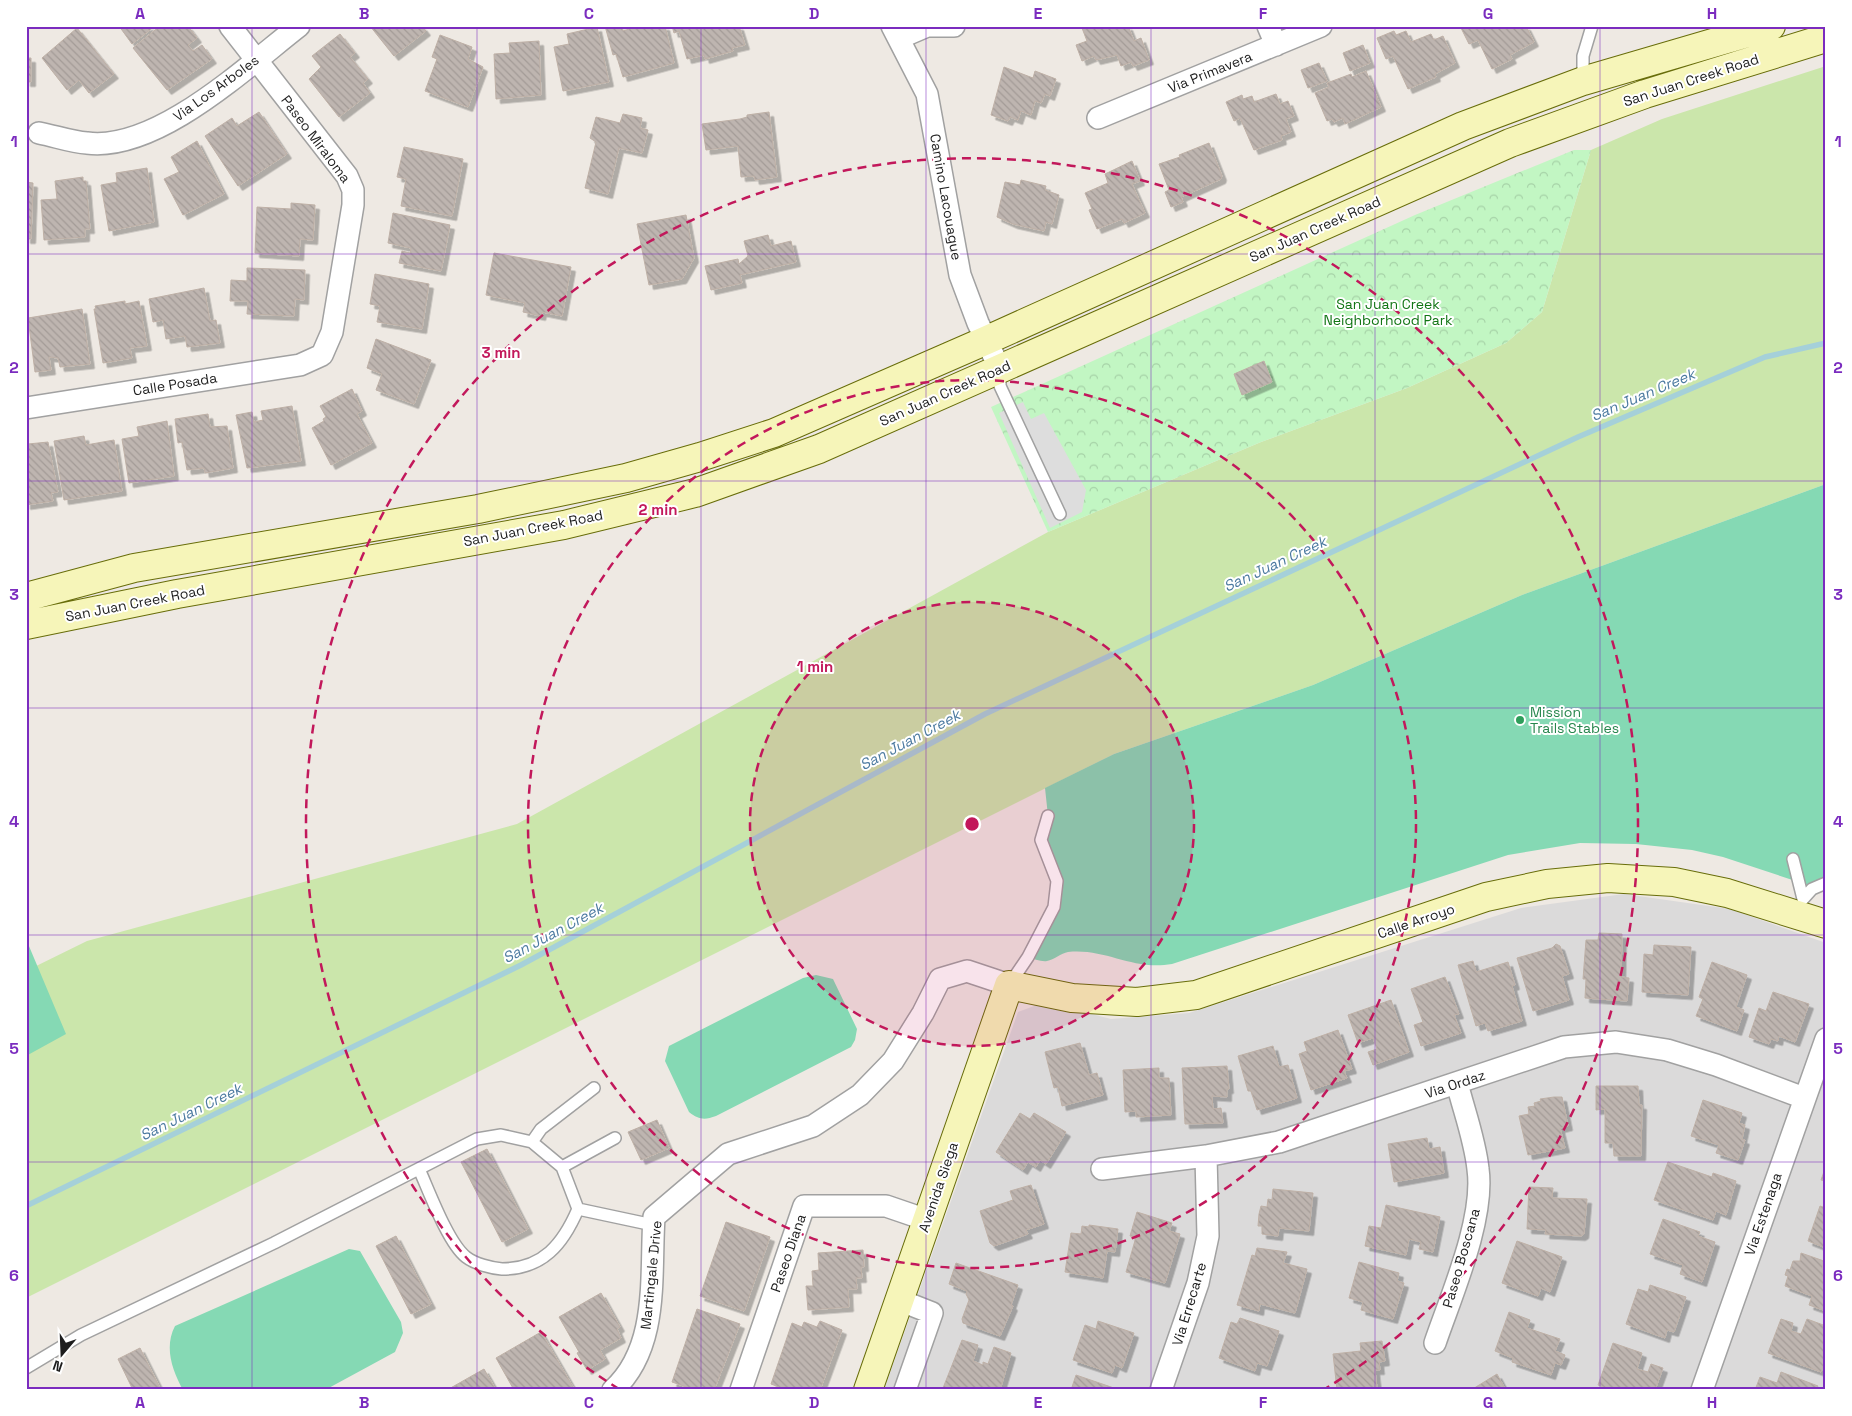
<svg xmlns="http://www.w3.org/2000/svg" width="1852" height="1416" font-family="'Space Grotesk',sans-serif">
<defs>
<pattern id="park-crowns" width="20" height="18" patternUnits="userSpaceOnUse" patternTransform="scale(1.25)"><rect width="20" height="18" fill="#c2f6c3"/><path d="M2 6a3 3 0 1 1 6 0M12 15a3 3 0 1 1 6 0" fill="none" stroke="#a6d2a7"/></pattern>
<pattern id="building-back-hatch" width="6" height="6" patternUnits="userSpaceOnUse" patternTransform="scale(1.25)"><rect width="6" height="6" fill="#beb5b0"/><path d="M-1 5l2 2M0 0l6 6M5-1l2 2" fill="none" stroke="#a39b97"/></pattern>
<filter id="shadow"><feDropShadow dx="4.5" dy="4.5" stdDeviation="0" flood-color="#0004"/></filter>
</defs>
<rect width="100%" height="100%" fill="#eee9e3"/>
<path fill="#dbdada" d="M1624,894L1730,909L1826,943V1390H884L1018,1012L1045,1002L1111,1019L1189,1013L1521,908Z"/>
<path fill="#cbe6ab" d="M1826,66V484L1522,595L1313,685L1114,754L26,1298V971L87,941L517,824L1048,532L1261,442L1407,388L1506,343L1542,312L1591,150L1662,119Z"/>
<path fill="url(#park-crowns)" d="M1574,150H1591L1542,312L1506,343L1407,388L1261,442L1048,532L991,407L1415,215Z"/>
<path fill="#85d9b4" d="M1826,484V891L1723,857L1692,850L1636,844L1580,843L1508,855L1172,964C1132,971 1106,948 1068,952C1061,953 1054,960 1047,961C1042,962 1033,959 1028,957L1054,907L1057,882L1041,840L1048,816L1045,788L1114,754L1313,685L1522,595Z
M26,939L66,1034L26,1056Z
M816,975L833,979L857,1029L855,1040L851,1047L716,1116C705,1120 699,1120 689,1112L665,1061L669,1046L803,978Z
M349,1249L360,1251L401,1322L403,1333L395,1352L325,1390H183C172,1370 164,1347 175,1326Z"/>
<path fill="#ddd" d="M1023,402L1031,419L1044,413L1086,490L1082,512L1050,528L999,413Z"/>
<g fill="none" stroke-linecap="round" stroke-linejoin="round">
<path stroke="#a5d0d9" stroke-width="5.5" d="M26,1206L521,965L985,714L1578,437L1765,357L1826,343"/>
</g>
<path fill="url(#building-back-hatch)" stroke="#beb0a6" filter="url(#shadow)" d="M119,26H155L132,44Z
M188,26L197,38L188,45L193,51L202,45L212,59L167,90L133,48L160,26Z
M370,26H422L426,31L394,56Z
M605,26H622L623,31L632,28L631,26H665L674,63L623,77L616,54L613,55Z
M672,26H739L745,45L732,48L733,51L705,59L704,55L687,59L679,31L674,33Z
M1086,26H1128L1134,41L1141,38L1149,60L1133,66L1131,62L1121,66L1117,55L1096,60L1094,56L1082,61L1076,45L1087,41L1082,28Z
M1460,26H1526L1534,42L1510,55L1512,59L1492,69L1478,40L1469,44Z
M597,27L609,82L563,91L554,47L569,44L567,34Z
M77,28L114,74L89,93L79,80L67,90L42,58Z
M1394,31L1396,35L1406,31L1411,42L1431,34L1434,40L1443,36L1455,63L1435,74L1436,77L1408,89L1393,56L1386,59L1377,38Z
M340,34L355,53L350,57L368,79L363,83L370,93L339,117L309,79L321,67L312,56Z
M440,35L472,47L468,59L483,67L468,107L425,91L437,59L432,57Z
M539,41L541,95L496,99L494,54L510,53L509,43Z
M1363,45L1370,63L1350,71L1343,53Z
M26,58H31V82H26Z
M1319,63L1327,81L1308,88L1301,70Z
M1004,67L1033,78L1035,71L1056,79L1050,96L1045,94L1041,103L1035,101L1031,115L1021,111L1018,120L1010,117L1008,121L991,115Z
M1366,71L1381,107L1345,124L1343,118L1334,122L1332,119L1327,121L1315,93L1329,87L1327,83L1351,74L1352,77Z
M1276,94L1280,104L1288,101L1294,116L1286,119L1291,132L1281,136L1282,140L1254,150L1240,118L1234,121L1226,102L1242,95L1243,99L1252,96L1254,102Z
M259,112L287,154L238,186L205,136L232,118L237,126Z
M769,112L777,177L755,180L754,176L741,177L738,146L706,150L702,124L740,119L747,117V115Z
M623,114L642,118L640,128L648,130L642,153L619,148L608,194L585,188L596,142L590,138L596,117L620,123Z
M197,141L224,194L183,215L164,179L179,172L171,157Z
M1209,143L1222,176L1221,179L1181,197L1183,202L1171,207L1165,192L1169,190L1159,164L1180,157L1179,155Z
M404,147L463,159L452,216L401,206L406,179L397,177Z
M1132,161L1140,181L1132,184L1145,213L1124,223L1122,219L1097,229L1089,210L1092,209L1085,193L1108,183L1105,174Z
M147,168L154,222L109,231L101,185L117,182L116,173Z
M83,177V181H86L90,229H85V237L44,240L41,200L57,199L55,181Z
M1021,180L1046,186L1045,190L1059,195L1052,224L1046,222L1044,231L1013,224L997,217L1005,182L1020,185Z
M26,182L33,183L31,239H26Z
M291,203L315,205L313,240L300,239L299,256L255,253L257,207L291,209Z
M393,213L450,225L441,271L399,263L402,251L410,253L411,248L388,243Z
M686,215L694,258L682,279L649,285L637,224Z
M768,235L771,246L791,241L796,262L740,275L742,283L711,290L705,266L738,259L739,264L748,256L744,241Z
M494,253L571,267L562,316L542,312L541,316L523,312L525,303L486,295Z
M247,268L305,270L304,300L295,299L294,316L247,314L248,301H230L231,280L247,281Z
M375,274L429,284L422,329L377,322L380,306L370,304Z
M204,288L210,321L216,320L220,343L187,347L185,336L166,339L163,320L153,322L149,299Z
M125,301V304L139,301L147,346L130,348L132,358L103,363L94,309H96L95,306Z
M82,309L90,364L60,367L58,358L49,357L51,370L35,372L28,318Z
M376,339L431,360L414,404L376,390L382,374L367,368Z
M1264,361L1272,382L1242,395L1234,374Z
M352,389L362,411L357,414L372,443L331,465L312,428L324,421L323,419L326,417L320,406Z
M292,406L301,461L247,468L236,415L252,412L254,422L263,420L261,411Z
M208,414L210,427L227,426L233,468L205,473L204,468L187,470L182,442L178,443L175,419Z
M167,421L174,476L129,483L122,439L139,436L137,427Z
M84,436L86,445L114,440L122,491L64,500L54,441Z
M48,442L58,492L51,493L53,501L26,505V447L28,444Z
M1599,933L1622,934L1621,977L1629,978L1627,1001L1585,998L1586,979H1583L1586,940H1598Z
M1556,944L1560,946L1569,974L1562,976L1569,1000L1533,1011L1517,958L1552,948Z
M1654,945L1691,947L1688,995L1642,992L1644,954L1653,955Z
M1473,961L1476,972L1508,962L1515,985L1512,986L1522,1021L1488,1031L1485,1023L1476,1026L1458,965Z
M1712,962L1747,975L1736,1007L1744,1010L1737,1031L1696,1016L1703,999L1699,997Z
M1445,977L1459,1014L1454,1015L1461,1033L1421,1046L1414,1025L1423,1022L1411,989Z
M1773,992L1809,1004L1795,1042L1779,1036L1778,1041L1771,1039L1769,1044L1749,1037L1759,1008L1766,1011Z
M1391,1000L1409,1052L1373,1065L1368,1052L1377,1049L1373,1038L1358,1043L1348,1015Z
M1338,1030L1352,1069L1344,1071L1347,1078L1311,1090L1299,1054L1307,1051L1304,1042Z
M1080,1043L1089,1075L1097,1073L1103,1095L1062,1106L1058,1087L1054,1088L1045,1052Z
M1273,1046L1279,1067L1288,1065L1297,1098L1257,1110L1251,1091H1248L1238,1056Z
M1227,1066L1229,1089H1227V1097L1212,1096L1213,1109L1221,1108L1223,1123L1185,1124L1182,1068Z
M1159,1068V1078H1169L1171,1115L1136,1117V1111L1125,1112L1123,1070Z
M1596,1086H1638L1639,1105H1642L1641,1156H1614L1613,1143H1605V1109L1596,1110Z
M1554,1097H1562L1568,1126L1560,1128L1565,1148L1528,1155L1519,1116L1529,1114L1528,1107L1535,1106L1534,1103L1541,1101L1540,1099Z
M1703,1100L1742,1113L1739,1123L1745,1125L1742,1139L1745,1140L1738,1160L1716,1153L1719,1145L1691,1136Z
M1020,1113L1030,1119L1034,1113L1066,1132L1046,1164L1040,1160L1036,1167L1028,1162L1023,1170L996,1152Z
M657,1120L669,1148L641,1160L628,1132Z
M1427,1138L1429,1149L1440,1147L1444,1173L1394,1182L1388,1144Z
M487,1149L528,1229L502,1242L461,1162Z
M1668,1162L1712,1177L1713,1173L1736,1181L1726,1215L1716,1211L1713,1220L1654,1200Z
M1826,1166V1181L1821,1180Z
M1031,1185L1044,1224L1026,1230L1028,1234L994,1246L990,1243L980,1211L1013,1200L1010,1191Z
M1529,1187L1553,1188L1552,1198L1587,1199L1584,1234L1581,1236L1545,1234L1546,1230L1527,1229Z
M1273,1189L1313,1193L1309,1231L1279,1228L1278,1236L1262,1234V1226H1258L1259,1214L1261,1206L1267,1207L1268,1199L1272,1200Z
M1386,1205L1440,1217L1433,1252L1419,1249L1421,1242L1409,1239L1406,1255L1365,1246L1369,1226L1381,1228Z
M1820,1206L1826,1208V1248L1808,1241Z
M1137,1212L1172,1223L1169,1231L1180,1234L1165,1283L1126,1272L1136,1237L1130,1236Z
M1663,1219L1700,1232L1698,1236L1715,1242L1702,1282L1680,1274L1683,1265L1650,1254Z
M726,1222L770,1237L744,1311L700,1296Z
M1089,1225L1118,1229L1115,1252L1107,1251L1103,1278L1065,1272L1071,1233L1081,1234L1082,1226L1089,1227Z
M396,1236L431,1304L411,1314L376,1246Z
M1517,1241L1562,1257L1550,1292L1541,1288L1538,1296L1502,1283Z
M1257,1248L1287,1252L1283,1263L1307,1269L1295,1313L1260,1304L1259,1311L1237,1305L1252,1255L1255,1256Z
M863,1250L864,1267H861L862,1278H856L857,1289H848L849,1307L808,1310L806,1286H813L812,1271L819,1270L818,1253Z
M1801,1253L1824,1261L1822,1269L1826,1270V1311L1809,1305L1812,1296L1785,1286L1788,1276L1785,1275L1787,1269L1790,1270L1793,1261H1800Z
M1359,1262L1399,1273L1397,1281L1404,1283L1393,1319L1361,1310L1363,1302L1349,1298Z
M956,1263L1018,1285L1011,1305L1013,1306L1000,1336L963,1323L962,1319L969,1300L966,1294L967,1291L949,1284Z
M1650,1285L1686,1297L1674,1332L1667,1330L1665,1338L1626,1324L1638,1289L1648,1292Z
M601,1293L620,1327L617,1329L621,1338L600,1350L605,1359L587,1370L577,1353L579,1352L559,1317Z
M697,1309L740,1324L714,1390H695L672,1382Z
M1509,1312L1530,1320L1527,1328L1560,1339L1555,1351L1565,1355L1561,1365L1555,1363L1551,1375L1512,1362L1513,1358L1495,1351Z
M1240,1318L1279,1331L1267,1366L1257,1363L1255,1371L1219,1358L1231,1322L1237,1324Z
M1781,1319L1793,1323L1791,1331L1801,1334L1807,1319L1826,1326V1359L1821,1372L1768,1353Z
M820,1321L842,1330L820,1390L810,1387L809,1390L798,1387L797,1390H787L771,1384L792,1323L802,1327L804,1322L817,1327Z
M1098,1321L1134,1333L1122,1368L1115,1365L1112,1373L1073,1360L1085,1325L1096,1329Z
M541,1332L573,1387L567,1390H514L496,1358Z
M962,1340L978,1345L973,1361L983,1365V1362L988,1364L994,1347L1011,1353L1000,1390H949L943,1388Z
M1382,1341L1385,1361L1379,1362L1380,1370H1375L1377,1388L1337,1390L1333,1354L1361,1351L1360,1343Z
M1613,1343L1642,1353L1637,1369L1648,1372L1651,1364L1663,1368L1655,1390H1611L1598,1385Z
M140,1348L161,1390H133L118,1359Z
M484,1369L496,1390H447Z
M1781,1372L1818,1386L1816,1390H1755L1760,1377L1777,1383Z
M1497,1374L1504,1387L1499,1390H1471Z
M1076,1375L1114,1388L1071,1390Z"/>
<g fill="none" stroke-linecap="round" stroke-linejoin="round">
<g stroke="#a1a1a1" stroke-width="14">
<path id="lane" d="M1583,81V56L1592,26
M1000,369V386L1060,514
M1793,859L1803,899L1812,889L1826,883
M1009,985L1028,957L1054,907L1057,881L1041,840L1048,816
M532,1142L541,1129L594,1088
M562,1167L615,1138
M419,1169C429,1191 448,1243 466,1257C475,1264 491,1268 502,1269C543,1269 563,1244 578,1209
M26,1368L81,1335L274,1243L477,1139L501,1135L532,1142L562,1167L578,1209L653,1225"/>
</g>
<g stroke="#a1a1a1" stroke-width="24">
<path id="street" d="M892,26L927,94L960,275L978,323L1000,369
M1268,26L1276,45
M899,38L927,26H954
M1098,118L1321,26
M39,133C55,136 71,142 87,143C157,152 246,67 299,26
M26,408L300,365L322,355L332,332L353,205V190L347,176L230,26
M1102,1169L1206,1156L1279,1142L1564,1047L1616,1042L1667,1050L1716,1065L1804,1098
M899,1300L932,1313L905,1390
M1435,1343C1451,1296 1485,1219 1478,1169C1475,1140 1464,1111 1457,1083
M613,1390C660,1347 650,1275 654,1217L728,1154L813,1126L860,1095L893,1061L923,1013L940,979L967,971L1009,985
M741,1390L804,1206H886L927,1220
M1161,1390L1198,1283L1208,1236L1206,1156
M1702,1390L1826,1039"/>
</g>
<g stroke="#686d0a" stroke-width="30">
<path id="secondary" d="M26,597L134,568L478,509L626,478L700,457L774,433L987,340L1463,126L1583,81L1771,26
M26,625L177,594L564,525L695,493L819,449L1510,143L1645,94L1826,38
M868,1390L1009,985L1072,998L1137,1002L1196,995L1486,897L1547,884L1608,878L1674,882L1727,893L1826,924"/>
</g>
<use href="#lane" stroke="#fff" stroke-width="11"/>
<use href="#street" stroke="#fff" stroke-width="21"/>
<use href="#secondary" stroke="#f6f5b9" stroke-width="28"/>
</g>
<path fill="none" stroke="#7b2cbf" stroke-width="1" stroke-opacity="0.55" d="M252,26V1390M477,26V1390M701,26V1390M926,26V1390M1151,26V1390M1375,26V1390M1600,26V1390M26,254H1826M26,481H1826M26,708H1826M26,935H1826M26,1162H1826"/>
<circle cx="972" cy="824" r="222" fill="#c2185b" fill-opacity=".12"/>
<g fill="none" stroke="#c2185b" stroke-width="2.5" stroke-dasharray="9 6">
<circle cx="972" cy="824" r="222"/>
<circle cx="972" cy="824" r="444"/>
<path d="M619 1389A666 666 0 1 1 1325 1389"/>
</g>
<circle fill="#2e9e5b" stroke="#fff" stroke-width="2" cx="1520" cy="720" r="5"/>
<g text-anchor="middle" stroke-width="4" stroke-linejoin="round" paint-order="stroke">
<g font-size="14" fill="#1d1d1d" stroke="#fff">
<text transform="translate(1210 72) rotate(-22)" y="5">Via Primavera</text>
<text transform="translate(1691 80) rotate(-18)" y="5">San Juan Creek Road</text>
<text transform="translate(216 88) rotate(-36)" y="5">Via Los Arboles</text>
<text transform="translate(316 139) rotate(53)" y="5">Paseo Miraloma</text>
<text transform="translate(946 197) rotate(80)" y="5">Camino Lacouague</text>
<text transform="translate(1315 229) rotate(-24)" y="5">San Juan Creek Road</text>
<text transform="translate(175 384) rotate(-9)" y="5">Calle Posada</text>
<text transform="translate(945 393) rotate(-24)" y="5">San Juan Creek Road</text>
<text transform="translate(533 528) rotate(-11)" y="5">San Juan Creek Road</text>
<text transform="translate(135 603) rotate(-11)" y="5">San Juan Creek Road</text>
<text transform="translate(1416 921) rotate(-19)" y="5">Calle Arroyo</text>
<text transform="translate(1455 1084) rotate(-18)" y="5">Via Ordaz</text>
<text transform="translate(938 1187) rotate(-71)" y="5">Avenida Siega</text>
<text transform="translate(1763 1214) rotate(-71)" y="5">Via Estenaga</text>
<text transform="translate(788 1253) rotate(-71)" y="5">Paseo Diana</text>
<text transform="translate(1461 1258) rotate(-74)" y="5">Paseo Boscana</text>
<text transform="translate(651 1275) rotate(-84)" y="5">Martingale Drive</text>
<text transform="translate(1189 1304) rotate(-73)" y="5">Via Errecarte</text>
</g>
<g font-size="14" fill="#117514" stroke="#fff">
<text x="1388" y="309">San Juan Creek<tspan x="1388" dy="16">Neighborhood Park</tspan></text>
</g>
<g font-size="14" fill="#27864d" stroke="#fff" text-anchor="start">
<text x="1530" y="717">Mission<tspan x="1530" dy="16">Trails Stables</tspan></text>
</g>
<g font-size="15" font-style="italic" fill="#4c7aa0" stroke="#fff">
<text transform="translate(1643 395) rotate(-23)" y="5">San Juan Creek</text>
<text transform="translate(1275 564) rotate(-25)" y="5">San Juan Creek</text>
<text transform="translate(910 740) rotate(-28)" y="5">San Juan Creek</text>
<text transform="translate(553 933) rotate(-28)" y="5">San Juan Creek</text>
<text transform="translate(191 1112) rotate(-26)" y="5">San Juan Creek</text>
</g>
</g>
<circle cx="972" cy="824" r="8" fill="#c2185b" stroke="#fff" stroke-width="2.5"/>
<g font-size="15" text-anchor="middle" font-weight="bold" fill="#c2185b" stroke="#fff" stroke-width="4" stroke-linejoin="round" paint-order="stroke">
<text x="501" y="358">3 min</text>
<text x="658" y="515">2 min</text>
<text x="815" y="672">1 min</text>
</g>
<rect width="1852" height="1416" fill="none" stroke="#ffffff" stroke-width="55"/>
<g transform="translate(62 1354) rotate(199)" stroke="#ffffff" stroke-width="4" paint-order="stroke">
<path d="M0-4L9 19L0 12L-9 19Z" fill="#1d1d1d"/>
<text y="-8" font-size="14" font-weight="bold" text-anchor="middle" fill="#1d1d1d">N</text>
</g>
<rect x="28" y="28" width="1796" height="1360" fill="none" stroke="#7b2cbf" stroke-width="2"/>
<g font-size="16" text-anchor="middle" font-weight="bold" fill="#7b2cbf">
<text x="140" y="19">A</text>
<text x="364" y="19">B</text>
<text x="589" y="19">C</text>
<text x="814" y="19">D</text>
<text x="1038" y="19">E</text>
<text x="1263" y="19">F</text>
<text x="1488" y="19">G</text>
<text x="1712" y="19">H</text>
<text x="14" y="147">1</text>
<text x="1838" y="147">1</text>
<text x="14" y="373">2</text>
<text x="1838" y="373">2</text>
<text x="14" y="600">3</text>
<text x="1838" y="600">3</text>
<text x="14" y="827">4</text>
<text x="1838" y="827">4</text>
<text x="14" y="1054">5</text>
<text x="1838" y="1054">5</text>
<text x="14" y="1281">6</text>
<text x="1838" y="1281">6</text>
<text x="140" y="1408">A</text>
<text x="364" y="1408">B</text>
<text x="589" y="1408">C</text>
<text x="814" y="1408">D</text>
<text x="1038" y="1408">E</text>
<text x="1263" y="1408">F</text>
<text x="1488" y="1408">G</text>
<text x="1712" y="1408">H</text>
</g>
</svg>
